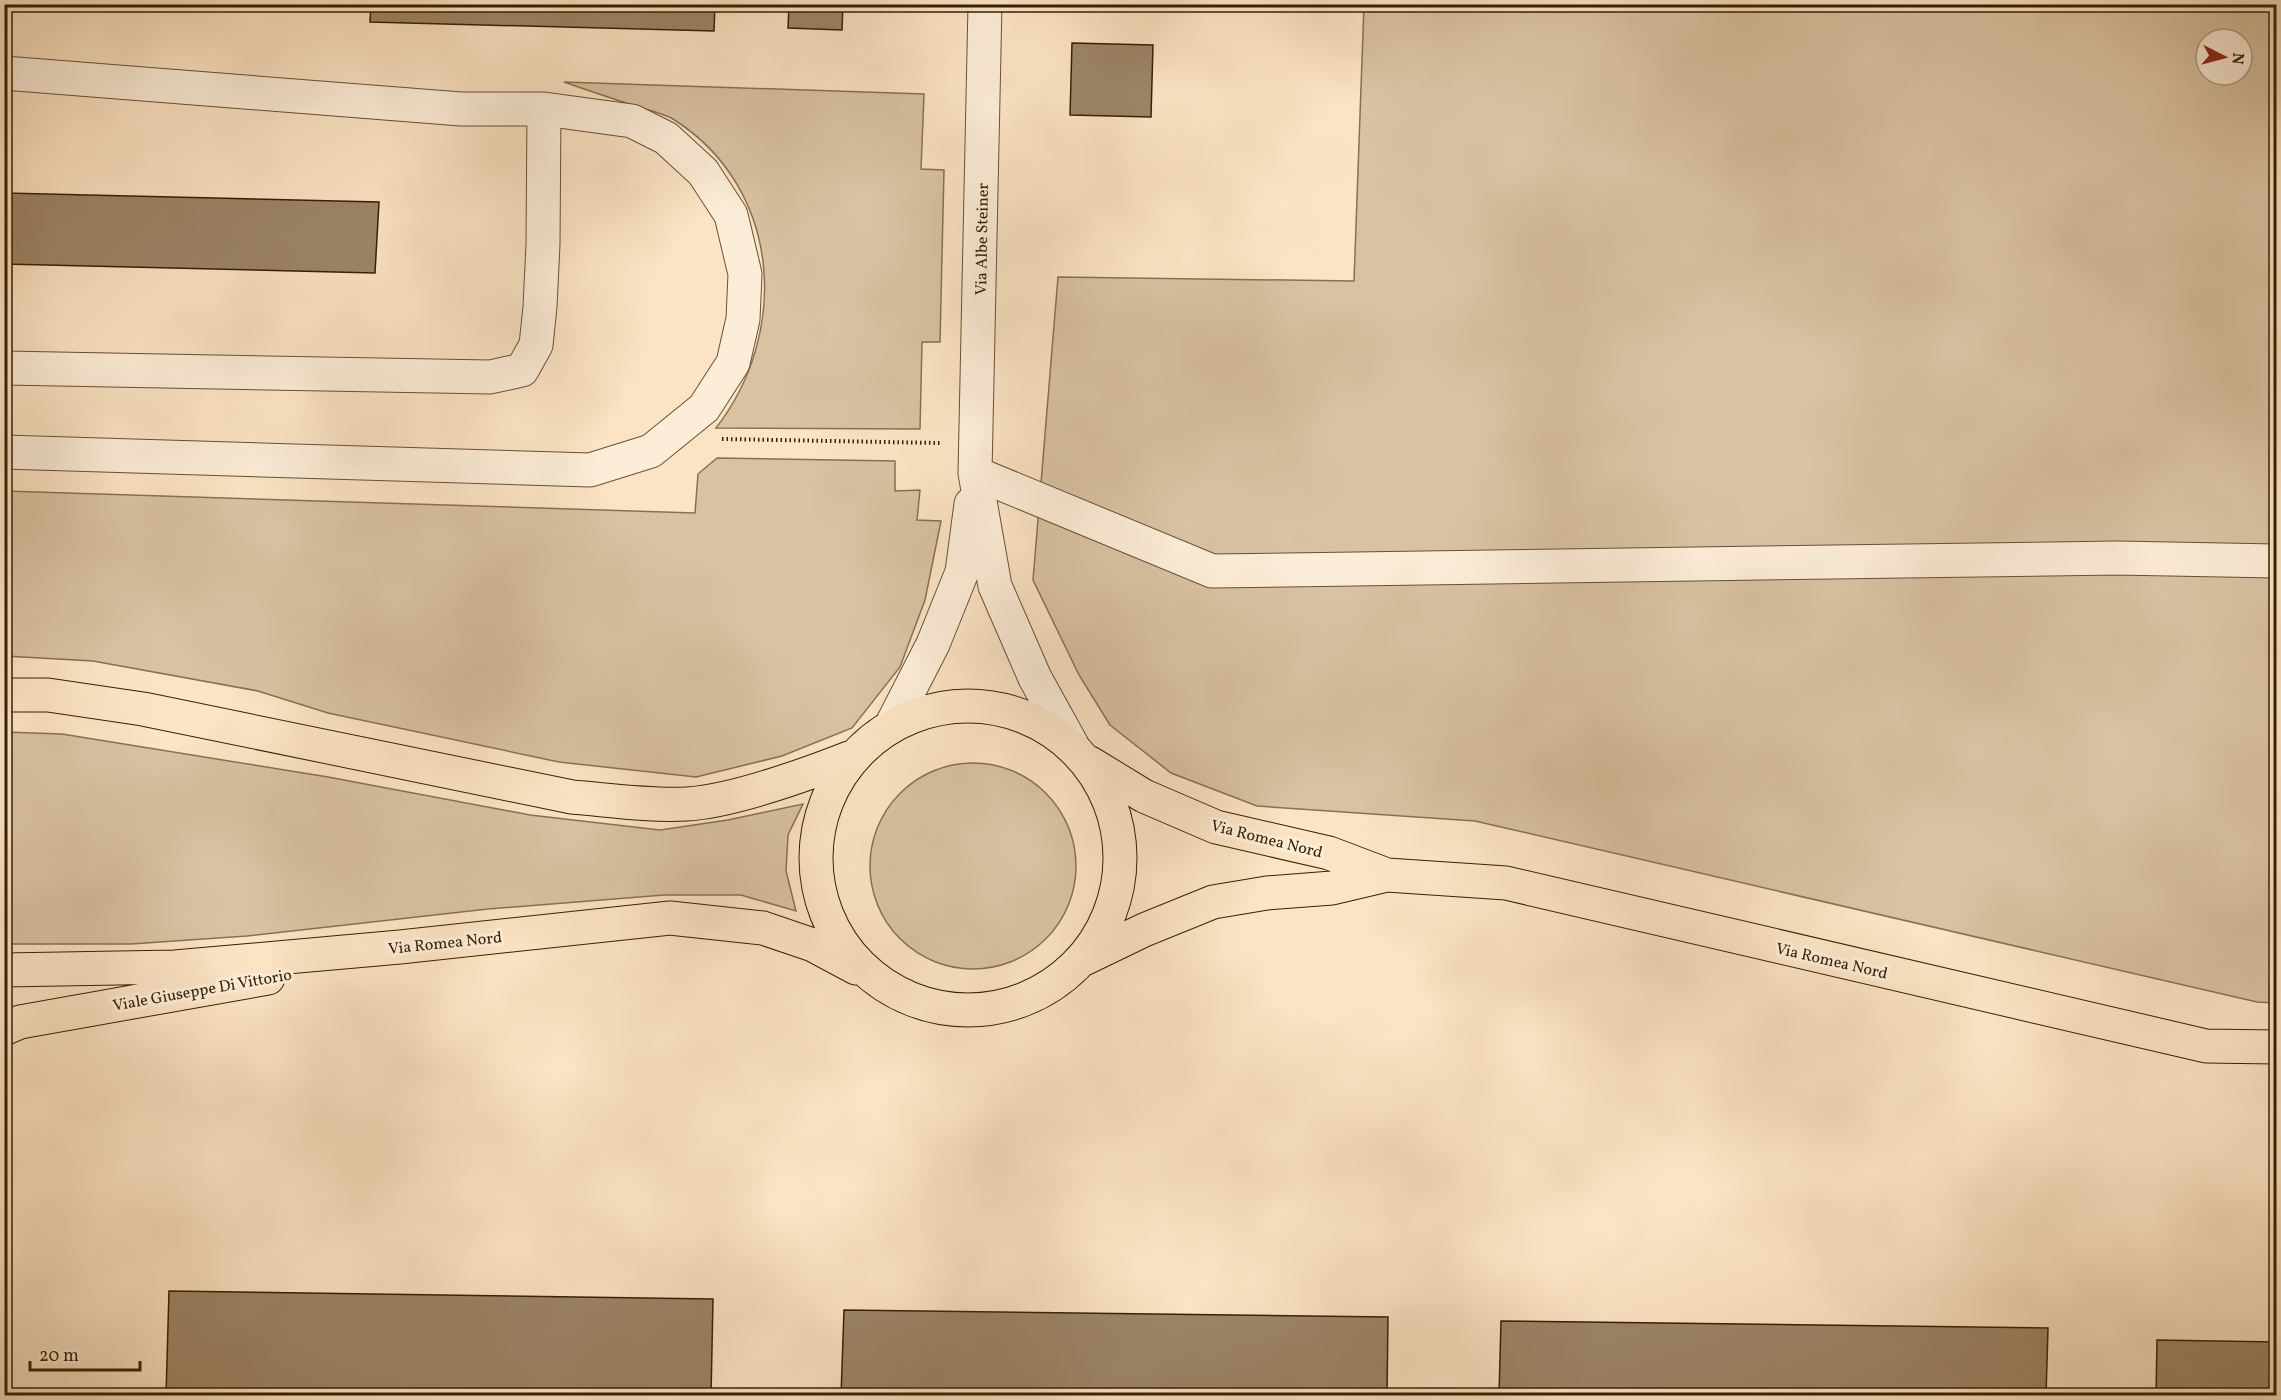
<svg xmlns="http://www.w3.org/2000/svg" width="2281" height="1400" font-family="Vollkorn,serif">
<rect width="100%" height="100%" fill="#fbe3c3"/>
<filter id="stains"><feTurbulence type="fractalNoise" baseFrequency=".00333" numOctaves="4"/><feColorMatrix values="0 0 0 0 .2 0 0 0 0 .09 0 0 0 0 .02 0 0 0 .5 -.17"/></filter>
<radialGradient id="worn" r=".72"><stop offset=".6" stop-color="#630" stop-opacity="0"/><stop offset="1" stop-color="#630" stop-opacity=".3"/></radialGradient>
<path fill="#d9c2a2" stroke="#877152" stroke-width="1.5" fill-rule="evenodd" d="M1364,5H2276V1003L2257,1002L1475,821L1257,806L1171,773L1110,725L1079,675L1033,580L1058,277L1354,281ZM2206,39H2242V75H2206Z
M564,82L924,94L921,169L944,170L940,342H922L920,429L716,428C791,331 781,187 673,119C664,114 652,111 642,108C616,100 590,91 564,82Z
M717,458L895,461V491L920,490L917,520L941,521L925,600L900,667L852,728L782,756L696,777L559,762L328,713L258,691L93,661L5,656V491L695,513L698,474Z
M5,732L62,734L328,777L530,815L660,830L728,820L803,804L788,835L786,871L796,911L741,895H664L488,909L247,936L131,944H5Z
M870 866a103 103 0 1 1 206 0a103 103 0 1 1-206 0Z"/>
<path fill="#9c8567" stroke="#352003" stroke-width="1.5" d="M371,4H715L714,31L370,22Z
M789,4H843L842,30L788,28Z
M1072,43L1153,45L1151,117L1070,115Z
M4,193L379,202L375,273L4,264Z
M169,1291L713,1299L711,1396H166Z
M844,1310L1388,1317L1387,1396H841Z
M1501,1321L2048,1328L2046,1396H1499Z
M2157,1340L2276,1342V1396H2156Z"/>
<g fill="none" stroke-linecap="round" stroke-linejoin="round">
<g stroke="#665133" stroke-width="35">
<path id="minor" d="M985,4L975,473L995,586L1035,678L1072,745
M4,73L461,109H544L632,121L666,138L703,172L731,215L745,274L743,319L733,363L704,408L651,451L590,470L4,452
M4,368L490,377L522,370L536,345L540,307L543,244L544,109
M975,473L1212,571L2117,558L2276,561
M891,726L933,644L962,572L971,504"/>
</g>
<g stroke="#352003" stroke-width="35">
<path id="major" d="M4,695H48L143,709L572,797C609,800 649,806 687,804C735,801 808,774 854,756
M816 858a152 152 0 1 1 304 0a152 152 0 1 1-304 0Z
M1090,763L1144,796L1216,827L1329,853L1387,875
M1082,960L1144,930L1213,902L1267,893L1332,888L1387,875L1506,883L2206,1046L2276,1047
M4,970L175,967L400,947L670,918L763,928L813,945L856,968
M4,1029L20,1022L268,978"/>
</g>
<path stroke="#352003" stroke-width="4" stroke-dasharray="1.5 3" stroke-linecap="butt" d="M722,439L940,443"/>
<use href="#minor" stroke="#fcedd8" stroke-width="33"/>
<use href="#major" stroke="#fbe3c3" stroke-width="33"/>
</g>
<g text-anchor="middle" stroke-width="6" stroke-linejoin="round" paint-order="stroke">
<g font-size="16" fill="#352003" stroke="#fcedd8">
<text transform="translate(981 239) rotate(-89)" y="6">Via Albe Steiner</text>
<text transform="translate(1267 838) rotate(14)" y="6">Via Romea Nord</text>
<text transform="translate(445 942) rotate(-6)" y="6">Via Romea Nord</text>
<text transform="translate(1832 960) rotate(13)" y="6">Via Romea Nord</text>
<text transform="translate(202 989) rotate(-10)" y="6">Viale Giuseppe Di Vittorio</text>
</g>
</g>
<rect width="2281" height="1400" fill="none" stroke="#fbe3c3" stroke-width="24"/>
<rect x="6" y="6" width="2269" height="1388" fill="none" stroke="#352003" stroke-width="3"/>
<rect x="12" y="12" width="2257" height="1376" fill="none" stroke="#352003" stroke-width="1.5"/>
<g transform="translate(2224 57) rotate(96)"><circle r="28" fill="#fcedd8" stroke="#ac9b83" stroke-width="1.5"/>
<path d="M0-4.5L10 22L0 15L-10 22Z" fill="#8f2418"/>
<text y="-9" font-size="16" font-weight="bold" text-anchor="middle" fill="#352003">N</text>
</g>
<path d="M30 1361v9h110v-9" fill="none" stroke="#352003" stroke-width="3"/>
<text x="39" y="1361" font-size="18" fill="#352003" stroke="#fcedd8" stroke-width="4.5" paint-order="stroke">20 m</text>
<rect width="100%" height="100%" filter="url(#stains)"/>
<rect width="100%" height="100%" fill="url(#worn)"/>
</svg>
